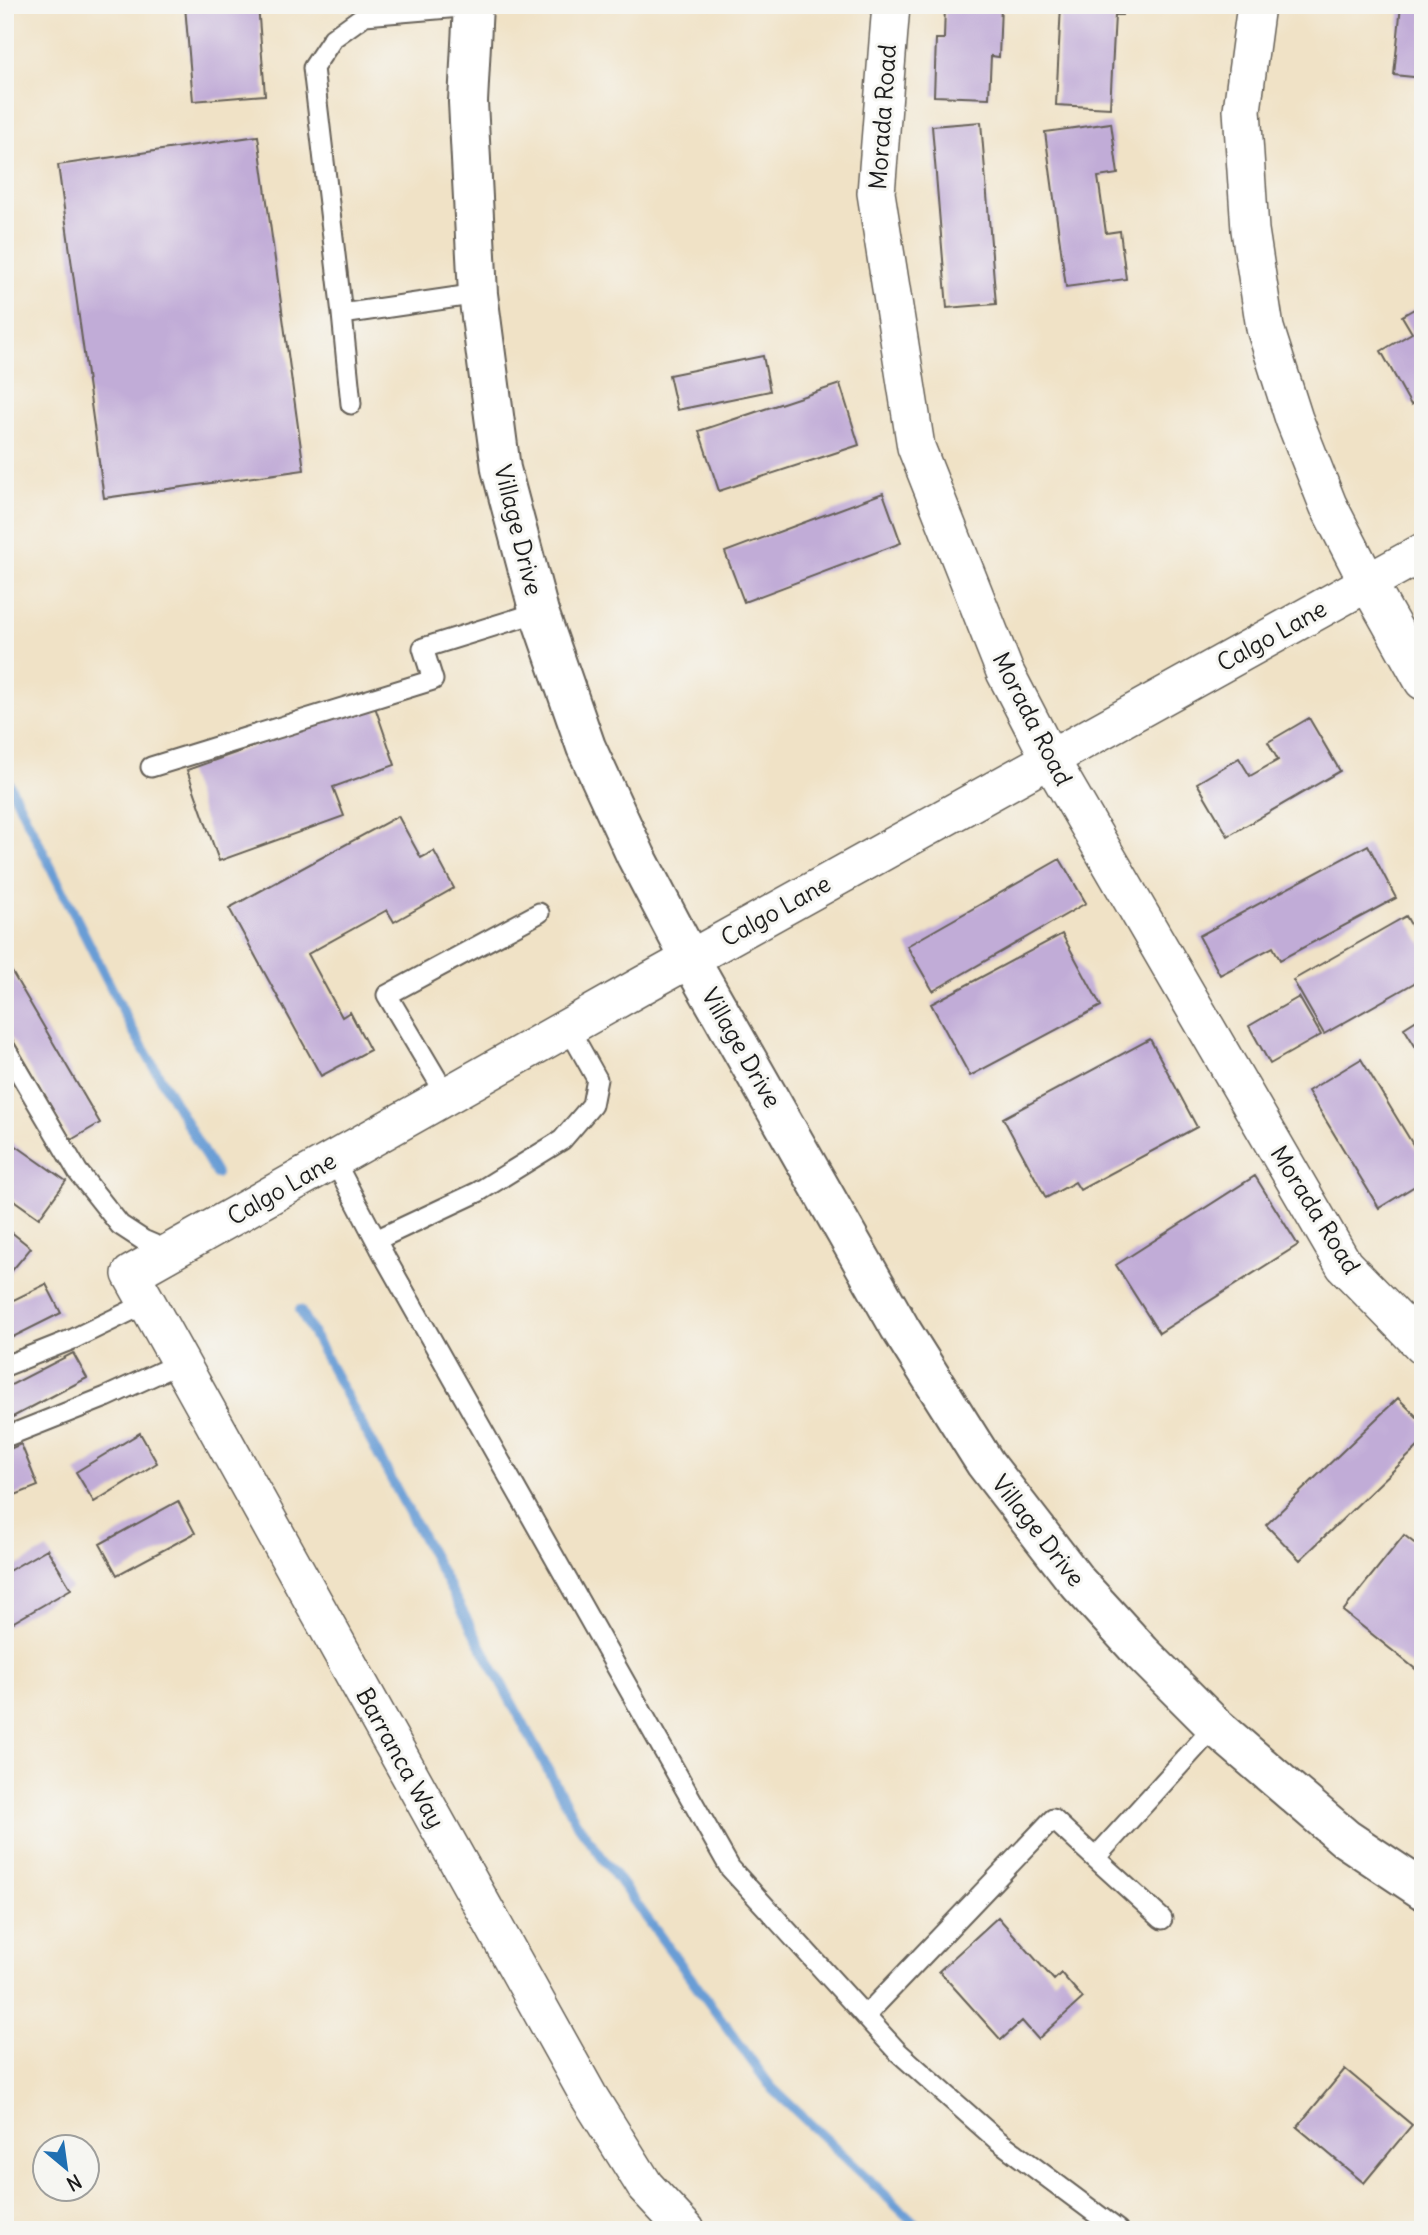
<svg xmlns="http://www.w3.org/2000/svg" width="1428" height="2235" font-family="Delius,sans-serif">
<rect width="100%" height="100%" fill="#f6f6f2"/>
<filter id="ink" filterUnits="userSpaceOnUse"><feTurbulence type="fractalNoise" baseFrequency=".0143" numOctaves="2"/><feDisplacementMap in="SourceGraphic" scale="14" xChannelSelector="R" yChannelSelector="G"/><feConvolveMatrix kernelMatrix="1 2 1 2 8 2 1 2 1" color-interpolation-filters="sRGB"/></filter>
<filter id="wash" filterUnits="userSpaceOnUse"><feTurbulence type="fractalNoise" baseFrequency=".00686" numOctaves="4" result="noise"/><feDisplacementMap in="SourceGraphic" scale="28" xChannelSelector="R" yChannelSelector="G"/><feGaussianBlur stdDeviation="1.57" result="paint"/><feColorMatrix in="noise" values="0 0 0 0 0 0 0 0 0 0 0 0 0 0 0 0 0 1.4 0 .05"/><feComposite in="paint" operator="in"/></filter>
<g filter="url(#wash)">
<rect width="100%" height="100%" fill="#f0e2c6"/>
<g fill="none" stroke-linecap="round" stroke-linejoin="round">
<path stroke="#699dd5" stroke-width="10" d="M5,776L131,1027L216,1174
M300,1310L576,1822L771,2087L922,2230"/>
</g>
<g id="blocks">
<path fill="#c1acd7" d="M199,5H258L265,95L193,101L185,6Z
M945,5H1001L999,57L991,56L989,98L934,96L936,39H944Z
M1061,5H1122V15H1115L1110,108L1056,105Z
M1401,5H1423V78L1394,75Z
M981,122L996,304L947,308L932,126Z
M1111,123L1118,174L1098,177L1106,233L1120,231L1126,279L1066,287L1045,132Z
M258,136L304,470L104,498L58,165Z
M1423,304V399L1411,405L1381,351L1412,333L1402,316Z
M763,356L770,391L677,410L669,375Z
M840,384L859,445L719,491L699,431Z
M883,493L901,543L744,602L725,552Z
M374,704L395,765L333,787L344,816L219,861L187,770Z
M1309,718L1340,771L1228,836L1197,783L1239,758L1250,776L1278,760L1268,742Z
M398,816L421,858L434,851L454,888L394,922L387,910L308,954L342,1017L350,1012L370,1050L321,1076L229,908Z
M1368,845L1396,898L1280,960L1273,947L1220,975L1199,936Z
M1060,859L1086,903L933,991L907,946Z
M1406,916L1423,946V978L1324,1034L1293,980Z
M1062,934L1101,1006L970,1076L931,1004Z
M5,960L100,1123L71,1140L5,1027Z
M1299,997L1321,1035L1270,1064L1249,1026Z
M1423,1016V1059L1404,1028Z
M1150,1039L1197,1127L1080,1190L1075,1182L1046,1198L1003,1118Z
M1361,1059L1423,1161V1181L1379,1208L1308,1091Z
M5,1138L66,1181L39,1218L5,1194Z
M1255,1176L1298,1245L1159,1333L1116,1265Z
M5,1227L31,1248L5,1279Z
M46,1284L61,1313L7,1340L5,1304Z
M73,1353L87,1378L5,1421V1388Z
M1398,1398L1423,1423V1442L1300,1560L1266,1525Z
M140,1433L157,1463L94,1502L76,1472Z
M21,1444L38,1486L5,1499V1451Z
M178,1501L195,1533L117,1575L100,1544Z
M1404,1535L1423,1550V1665L1418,1671L1343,1611Z
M47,1549L71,1589L5,1627V1573Z
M998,1917L1054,1980L1061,1973L1083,1998L1038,2039L1022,2021L1001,2040L939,1971Z
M1345,2069L1412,2125L1364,2183L1297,2127Z"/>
</g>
</g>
<g filter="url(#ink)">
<use href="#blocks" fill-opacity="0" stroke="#666158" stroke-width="2"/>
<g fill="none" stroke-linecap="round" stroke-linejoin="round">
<g stroke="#666158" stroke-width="23">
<path id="lane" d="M342,314L478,294
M351,404L342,314L313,68L333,38L365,15L473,6
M151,767L433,680L423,648L539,612
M5,1048L78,1172L120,1225L143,1240L171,1252
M447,1096L387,995L539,913
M334,1160L387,1261L730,1868L897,2051L996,2139L1118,2230
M376,1240L478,1192L562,1140L592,1105L597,1079L568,1027
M5,1366L73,1339L147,1303
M5,1437L106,1397L180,1363
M1095,1858L1162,1919
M865,2016L1053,1819L1095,1858L1215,1726"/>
</g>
<g stroke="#666158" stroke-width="40">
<path id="street" d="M891,5L876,193L916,447L1005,672L1050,759L1344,1265L1423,1346
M1256,5L1242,110L1250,230L1265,328L1294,419L1328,505L1368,583L1423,681
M686,2230L645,2186L588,2095L131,1274L643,985L1423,552"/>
</g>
<g stroke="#666158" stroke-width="42">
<path id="secondary" d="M473,5L468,102L478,294L501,469L539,612L586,747L636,856L690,959L900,1328L985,1463L1077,1582L1142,1653L1215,1726L1345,1838L1423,1890"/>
</g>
<use href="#lane" stroke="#fff" stroke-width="19"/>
<use href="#street" stroke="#fff" stroke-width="37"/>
<use href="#secondary" stroke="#fff" stroke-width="38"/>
</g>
</g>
<g text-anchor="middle" stroke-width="6" stroke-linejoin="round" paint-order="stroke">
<g font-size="24" fill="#1c1c1c" stroke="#f6f6f2">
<text transform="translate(883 117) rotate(-86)" y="8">Morada Road</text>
<text transform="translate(518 530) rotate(76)" y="8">Village Drive</text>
<text transform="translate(1272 636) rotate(-29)" y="8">Calgo Lane</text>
<text transform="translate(1032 719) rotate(63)" y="8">Morada Road</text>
<text transform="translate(776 911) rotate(-29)" y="8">Calgo Lane</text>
<text transform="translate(741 1048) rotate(60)" y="8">Village Drive</text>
<text transform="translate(282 1189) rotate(-30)" y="8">Calgo Lane</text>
<text transform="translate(1315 1210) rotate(58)" y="8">Morada Road</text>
<text transform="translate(1038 1531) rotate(52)" y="8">Village Drive</text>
<text transform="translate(400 1758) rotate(61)" y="8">Barranca Way</text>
</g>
</g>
<rect width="1428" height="2235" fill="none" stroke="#f6f6f2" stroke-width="28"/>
<g transform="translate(66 2168) rotate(151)"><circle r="33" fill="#f6f6f2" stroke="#9f9f9c" stroke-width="2"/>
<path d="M0-5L12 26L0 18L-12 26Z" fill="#1f6fb2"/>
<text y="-10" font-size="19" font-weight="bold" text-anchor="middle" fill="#1c1c1c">N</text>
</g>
</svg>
